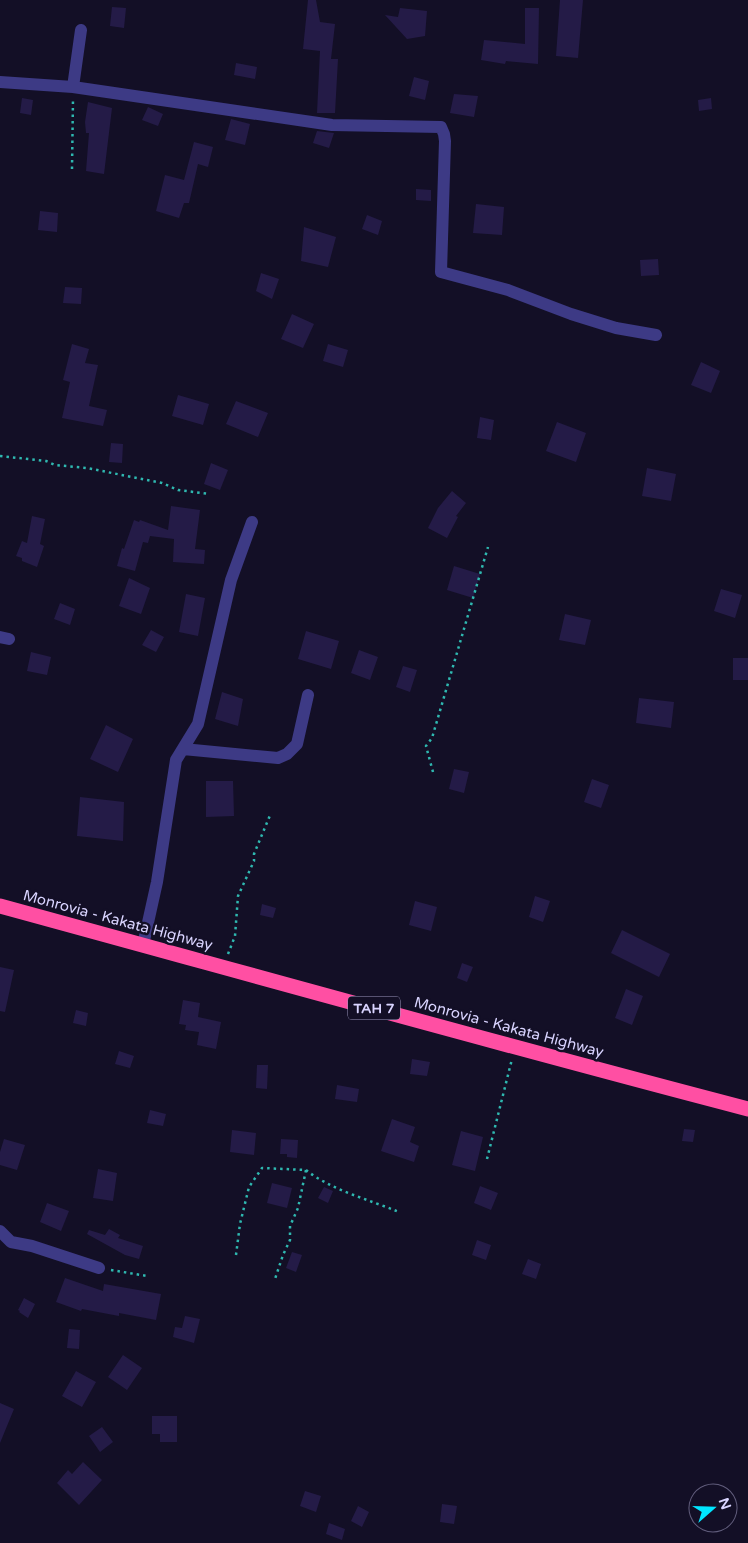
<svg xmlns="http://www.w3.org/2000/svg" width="748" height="1543" font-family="'Varela Round',sans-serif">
<rect width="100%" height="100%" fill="#130f26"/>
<path fill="#241b47" d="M308,0H316L320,22L335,24L331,59H338L335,113H317L320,51L303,49Z
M560,0H583L578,58L556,56Z
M112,7L126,8L124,28L110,26Z
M400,8L427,11L425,36L407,39L385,15L398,17Z
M525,8H539L538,64L506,61L505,64L481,60L484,40L525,44Z
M236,63L257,67L255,79L234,75Z
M414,77L429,81L425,100L409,96Z
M454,94L478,96L474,117L450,113Z
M22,98L33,100L31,115L20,113Z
M711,98L712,109L699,111L698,100Z
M88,102L112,108L104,174L86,171L89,133H86L85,122Z
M148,107L163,114L158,126L142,120Z
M231,119L250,124L245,145L225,140Z
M317,131L334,133L329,148L313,143Z
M194,142L213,147L208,167L198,164L189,203H184L179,218L156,211L165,175L184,180Z
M416,189L431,190V201L416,200Z
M476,204L504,207L502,235L473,233Z
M40,211L58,213L57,232L38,230Z
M367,215L382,221L378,235L362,229Z
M304,227L336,237L328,267L301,261Z
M658,259L659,275L641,276L640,260Z
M261,273L279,279L272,299L256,291Z
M65,287L82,288L81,304L63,303Z
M292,314L314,324L303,348L281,339Z
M72,344L89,349L85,363L98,365L89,406L107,410L103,426L62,418L70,382L63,380Z
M328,344L348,350L343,367L323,361Z
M701,362L720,371L711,393L691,385Z
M178,395L209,404L203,425L172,416Z
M236,401L268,413L258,437L226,424Z
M480,417L494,420L491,440L477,438Z
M557,422L586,433L576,462L546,451Z
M111,443L123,444L122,463L109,462Z
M211,463L228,470L220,490L204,484Z
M647,468L676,474L671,501L642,496Z
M452,491L466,503L456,516L458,517L447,538L428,528L438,508Z
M171,506L200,510L195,549L205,550L204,564L173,562L174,539L150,536L148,543L143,542L135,571L117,566L122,548L124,549L134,520L139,522L140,520L168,530Z
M32,516L45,519L40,544L44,546L37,567L22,561V558L16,556L22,541L27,543Z
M454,566L480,574L473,598L447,590Z
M129,578L150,588L141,614L119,606Z
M721,589L742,595L735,618L714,611Z
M186,594L205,598L198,636L179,632Z
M60,603L75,609L70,625L54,619Z
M565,614L591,620L585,645L559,640Z
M151,630L164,637L156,652L142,645Z
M306,631L339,641L331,669L298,659Z
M359,650L378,657L370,680L351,673Z
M31,652L51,657L47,675L27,671Z
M733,658H748V680H733Z
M403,666L417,670L410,692L396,687Z
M222,692L243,699L238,726L215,719Z
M639,698L674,702L671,728L636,723Z
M106,725L133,739L118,772L90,759Z
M454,769L469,772L464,793L449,789Z
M592,779L609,785L601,808L584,802Z
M206,781H233L234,816L206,817Z
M80,797L124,802L123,841L77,836Z
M535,896L550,901L543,922L529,917Z
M415,901L437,907L431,931L409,925Z
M262,904L276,908L273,918L260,915Z
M622,930L670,954L659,977L611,953Z
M462,963L473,967L467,982L457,978Z
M0,967L14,970L5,1012L0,1011Z
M626,989L643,996L632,1025L615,1018Z
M183,1000L200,1003L198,1017L221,1022L216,1049L197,1045L199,1032L185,1030L186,1025L179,1024Z
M76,1010L88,1013L86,1026L73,1023Z
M119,1051L134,1056L130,1068L115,1064Z
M412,1059L430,1062L427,1076L410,1074Z
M257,1065H268L267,1089L256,1088Z
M337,1085L359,1089L357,1102L335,1099Z
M150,1110L166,1114L163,1126L147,1123Z
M392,1119L415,1127L410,1142L419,1146L414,1162L381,1151Z
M684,1129L695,1130L693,1142L682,1141Z
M232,1130L256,1133L254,1155L230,1152Z
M461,1131L483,1137L475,1171L452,1165Z
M4,1139L25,1145L17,1170L0,1165V1152Z
M281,1139L298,1140L297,1158L287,1157V1154H280Z
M98,1169L117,1173L113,1201L93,1198Z
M272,1183L292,1188L287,1208L267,1203Z
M480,1186L498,1193L491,1210L474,1203Z
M324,1187L333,1191L328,1203L318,1198Z
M47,1203L69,1211L61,1231L40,1222Z
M109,1229L120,1235L118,1238L143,1246L139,1259L125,1255L87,1234L89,1230L105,1235Z
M477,1240L491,1245L486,1260L472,1255Z
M292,1252L302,1255L296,1272L286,1268Z
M528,1259L541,1264L536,1279L522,1274Z
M65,1278L103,1291L104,1284L161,1294L156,1320L119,1313V1316L82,1309L81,1311L56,1302Z
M24,1298L35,1304L28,1318L19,1312L20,1311L18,1310Z
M185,1316L200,1319L194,1343L173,1337L175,1327L182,1328Z
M69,1329L80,1330L79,1349L67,1348Z
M123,1355L142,1368L127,1390L108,1377Z
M76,1371L96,1382L82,1407L62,1396Z
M0,1403L14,1409L0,1443Z
M152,1416H177V1442H160V1434H152Z
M102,1427L113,1442L100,1452L89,1436Z
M83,1462L102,1480L79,1505L57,1483L68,1470L72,1474Z
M305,1491L321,1496L316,1512L300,1506Z
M442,1504L457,1506L454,1524L440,1522Z
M358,1506L369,1512L362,1527L351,1521Z
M329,1523L345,1529L342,1540L326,1534Z"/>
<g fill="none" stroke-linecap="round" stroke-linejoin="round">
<path stroke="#2fb8b0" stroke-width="2.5" stroke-dasharray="2.5 4" stroke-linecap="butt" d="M72,169L73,99
M0,456L46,461L55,465L87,468L162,483L178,490L210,494
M433,772L426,746L432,738L488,547
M228,954L235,936L238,896L254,861V854L271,813
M487,1159L512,1059
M306,1170C331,1190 370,1200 399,1212
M236,1255L240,1224L249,1187L262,1168L306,1170L298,1208L290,1226V1240L283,1255L275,1279
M111,1270L147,1276"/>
<path stroke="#3d3a85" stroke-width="12" d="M0,82L73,87L332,125L441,127L444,134L445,141L441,272L508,290L571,314L616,328L656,335
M73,87L81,30
M0,637L9,639
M183,749L278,758L287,754L297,744L308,695
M143,945L157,882L176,760L198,724L231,580L252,522
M0,1231L11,1242L32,1246L99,1268"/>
<path stroke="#ff4fa3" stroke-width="15" d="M0,906C249,974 498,1044 748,1109"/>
</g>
<g text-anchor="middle" stroke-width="5" stroke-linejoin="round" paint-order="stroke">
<rect fill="#130f26" stroke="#9e99be" stroke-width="1" x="348" y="996.5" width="52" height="23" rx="4"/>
<g font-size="14" font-weight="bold" fill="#d9d4ff">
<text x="374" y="1013">TAH 7</text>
</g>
<g font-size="15" fill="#d9d4ff" stroke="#130f26">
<text transform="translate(118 920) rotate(15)" y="5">Monrovia - Kakata Highway</text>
<text transform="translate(509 1027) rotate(15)" y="5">Monrovia - Kakata Highway</text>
</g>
</g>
<g transform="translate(713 1508) rotate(70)"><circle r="24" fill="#130f26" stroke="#625e7d"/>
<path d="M0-4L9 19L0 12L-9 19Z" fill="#00e5ff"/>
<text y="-8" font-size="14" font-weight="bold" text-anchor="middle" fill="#d9d4ff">N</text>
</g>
</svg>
